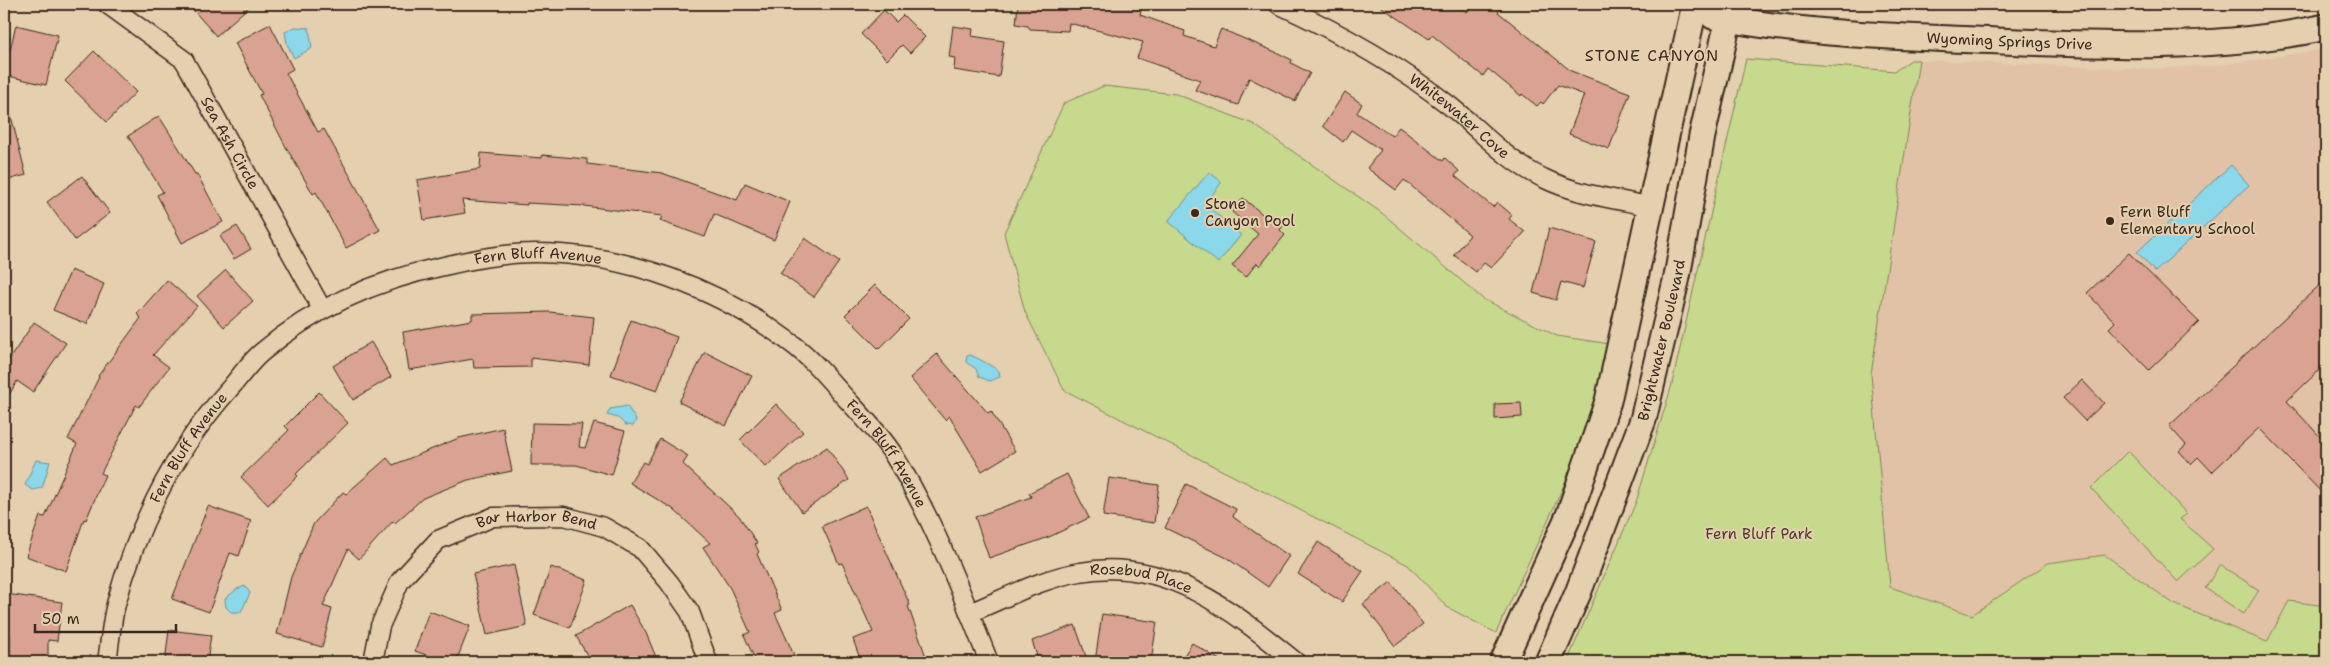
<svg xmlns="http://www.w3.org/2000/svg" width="2330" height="666" font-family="'Shantell Sans',sans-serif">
<rect width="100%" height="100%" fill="#e4d0af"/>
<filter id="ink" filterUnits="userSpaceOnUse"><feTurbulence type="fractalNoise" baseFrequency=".02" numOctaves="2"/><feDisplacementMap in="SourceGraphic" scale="10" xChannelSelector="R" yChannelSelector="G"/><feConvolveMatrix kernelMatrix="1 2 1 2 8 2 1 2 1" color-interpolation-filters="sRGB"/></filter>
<g filter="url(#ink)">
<path fill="#e1c2a6" d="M2326,49V606L2289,601L2267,642L2174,604L2105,555L2048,563L1972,615L1890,587L1871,374L1919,60L2149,69L2221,65Z"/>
<path fill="#c7d98d" stroke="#818256" d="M1746,59L1895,71L1911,60H1919L1871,374L1890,587L1972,615L2048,563L2105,555L2174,604L2267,642L2289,601L2326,606V662H1567L1636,502L1671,388Z
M1104,86L1176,94L1253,124L1382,213L1483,299L1557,336L1610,344L1588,433L1496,633L1447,607L1408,565L1064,390L1025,312L1004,233L1064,103Z
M2128,451L2187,514L2180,519L2213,549L2178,582L2091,488Z
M2220,565L2259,590L2244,614L2205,588Z"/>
<path fill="#8bd8ea" stroke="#6b9298" d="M295,27L309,28L312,48L294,58L287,44L285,32Z
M2231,165L2249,185L2155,272L2137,252Z
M1209,172L1222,182L1205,204L1241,235L1218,263L1168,221Z
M970,355C980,359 990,365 999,371L1000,377L990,381L979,377L976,369L966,362L967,356Z
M627,406L636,420L633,426L626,425L618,418L607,415L610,409Z
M36,460L50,462L42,488L33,490L25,485Z
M245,586L250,593L241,612H231L226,607L225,599L237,589Z"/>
<path fill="#d9a292" stroke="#3b2a1e" d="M188,4H252L216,36Z
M1018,4H1133L1142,6L1140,15L1185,31L1184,36L1214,46L1221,29L1278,53L1292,60L1291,63L1310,73L1295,101L1249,78L1238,105L1195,90L1200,80L1137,58L1143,42L1069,23L1068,31L1030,29L1028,26L1016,24Z
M1377,4H1454L1467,12L1472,4H1504L1498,12L1571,71L1630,93L1609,149L1569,134L1584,95L1558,85L1543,104L1541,102L1537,106L1522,94L1521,96L1488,69L1483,76L1432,35L1429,39Z
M884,10L896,22L903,15L925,37L910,53L902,45L887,60L861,34Z
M270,24L293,69L286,73L318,132L324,129L380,230L346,248L316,192L313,194L286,147L259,95L262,94L235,43Z
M16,25L58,35L46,85L4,75Z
M953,26L973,29L972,36L1004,41L999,77L954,70L955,58L949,57Z
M94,51L136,92L107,122L65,81Z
M1345,92L1362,104L1357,113L1392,136L1399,127L1443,161L1445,158L1459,171L1455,176L1493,207L1497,202L1512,215L1509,219L1525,232L1491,268L1484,263L1476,272L1454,255L1470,235L1404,180L1396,190L1367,168L1381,150L1351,130L1343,142L1323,126Z
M9,108L26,175L4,181V109Z
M159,116L195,174H197L223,222L182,243L157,195L163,192L128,136Z
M481,153L542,158V155L587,159V164L662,173L737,200L745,183L790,202L774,240L714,214L705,237L660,221L662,216L584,206L527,203V205L462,200L465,213L424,220L417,180L480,169Z
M82,176L110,213L75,240L47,202Z
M1243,198L1267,218L1284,225L1280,230L1285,235L1260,266L1257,263L1246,277L1232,266L1258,234L1232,212Z
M237,226L251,249L234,259L220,236Z
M1549,228L1596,242L1583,288L1561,282L1556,300L1533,293Z
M805,238L839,262L814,297L780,273Z
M2129,253L2199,322L2149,370L2109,328L2115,322L2087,293Z
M71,270L104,284L87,324L53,310Z
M226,270L253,301L224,327L197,296Z
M2326,279V364L2287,401L2326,443V497L2259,428L2212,472L2198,457L2191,464L2179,451L2186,445L2169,426Z
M167,280L197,306L153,355L169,367L139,407L136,405L101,473L105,475L86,520L84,519L66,571L26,556L40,516L45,517L77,444L68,439L99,377L98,376L141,318L137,314Z
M875,285L909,319L879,349L845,315Z
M550,312L594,317L589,365L531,358V367L474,368L473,359L409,370L403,332L472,320V314Z
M631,320L677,337L657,391L611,375Z
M34,322L66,343L33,392L17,381L4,404V367Z
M371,342L391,377L353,400L333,366Z
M705,352L752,376L726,426L679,402Z
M937,354L988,413L991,411L1015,451L982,471L949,416L945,420L910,378Z
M2082,380L2104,403L2085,421L2063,398Z
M319,392L348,423L296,474L298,476L268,505L241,477L289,430L285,426Z
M1521,403L1522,417L1495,419V404Z
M776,404L803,432L766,467L740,440Z
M532,423L582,424L579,447L585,448L594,423L625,431L612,475L576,465H531Z
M503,428L512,471L468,480L423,498L395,523L393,521L359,559L348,549L323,606L332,609L322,647L277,634L291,577L314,523L343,492L346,494L387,458L393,465L459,438Z
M660,439L688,456L683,464L739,516L757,543L755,544L759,552L757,554L782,610L775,613L794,655L778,662H756L744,635L750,632L730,588L703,547L710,543L673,509L630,483L643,462L647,464Z
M827,447L849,480L802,512L779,479Z
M1067,474L1089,518L1049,537L989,558L975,517L1031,497L1029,493Z
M1109,478L1159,485L1154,523L1103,516Z
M1186,484L1236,509L1233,517L1289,556L1268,587L1227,558L1165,528Z
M208,506L251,521L239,556L230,553L209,612L172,599Z
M866,506L910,605L908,606L928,662H861L853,639L873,632L842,563L839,564L822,526Z
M1318,542L1363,571L1342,602L1298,574Z
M514,565L527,626L487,635L473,574Z
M551,567L587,580L570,628L534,615Z
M1391,582L1423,624L1395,646L1363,604Z
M6,594L62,602L57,641L48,640V662H10V635L4,634Z
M630,605L646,633L658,662H591L576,636Z
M429,611L470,626L456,662H446L415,651Z
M1102,614L1157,622L1151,662H1095Z
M1075,625L1088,662H1039L1032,641Z
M169,630L211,635L207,662H165Z
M1192,643L1223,662H1180Z"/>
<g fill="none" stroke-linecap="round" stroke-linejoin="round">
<g stroke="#3b2a1e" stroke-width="21">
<g id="street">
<path id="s1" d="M107,4L184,60L322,309"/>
<path id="s2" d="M1278,4C1339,32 1398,65 1450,106C1480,130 1508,162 1543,178C1575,194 1614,199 1649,206"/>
<path id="s3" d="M969,613C1004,599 1042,578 1080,572C1166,556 1233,611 1296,662"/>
<path id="s4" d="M107,662C110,643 111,623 116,604C138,523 176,448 232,386C242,374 251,361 262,352C315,307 377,280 444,266C474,259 504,253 535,253C626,253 719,289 791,343C810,357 826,376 842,394C859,413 879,432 893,454C933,518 961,592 989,662"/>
<path id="s5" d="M373,662L380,626L400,581L438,540L493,517L564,516L604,527L640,548L669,582L690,612L708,662"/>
</g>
</g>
<g stroke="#3b2a1e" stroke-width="29">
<g id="secondary">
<path id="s6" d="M1713,16C1800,34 1888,36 1976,40C2093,45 2211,52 2326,27"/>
<path d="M1503,662L1569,515L1608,401L1695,4"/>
<path id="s7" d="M1548,662L1578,593L1643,420L1677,277L1702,136L1732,4"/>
</g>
</g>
<use href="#street" stroke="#e4d0af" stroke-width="18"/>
<use href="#secondary" stroke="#e4d0af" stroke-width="25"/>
</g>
</g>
<g fill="#3b2a1e" stroke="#e4d0af" stroke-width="2">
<circle cx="1195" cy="213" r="5"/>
<circle cx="2110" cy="221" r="5"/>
</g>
<g text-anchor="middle" stroke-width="4" stroke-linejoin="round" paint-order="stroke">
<g font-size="15" fill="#3b2a1e" stroke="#e4d0af">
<text dy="5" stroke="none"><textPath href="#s6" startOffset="298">Wyoming Springs Drive</textPath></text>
<text dy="5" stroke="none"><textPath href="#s2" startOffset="214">Whitewater Cove</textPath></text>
<text dy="5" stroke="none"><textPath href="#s1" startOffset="190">Sea Ash Circle</textPath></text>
<text dy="5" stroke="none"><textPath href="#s4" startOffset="652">Fern Bluff Avenue</textPath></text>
<text dy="5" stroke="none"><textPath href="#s7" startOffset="342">Brightwater Boulevard</textPath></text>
<text dy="5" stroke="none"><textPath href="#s4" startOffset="232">Fern Bluff Avenue</textPath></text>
<text dy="5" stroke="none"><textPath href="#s4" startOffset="1072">Fern Bluff Avenue</textPath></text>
<text dy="5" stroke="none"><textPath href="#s5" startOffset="245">Bar Harbor Bend</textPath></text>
<text dy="5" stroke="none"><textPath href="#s3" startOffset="181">Rosebud Place</textPath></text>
</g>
<g font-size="15" fill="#3b2a1e" stroke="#e4d0af" text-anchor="start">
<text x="1205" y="209">Stone<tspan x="1205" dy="17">Canyon Pool</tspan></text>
<text x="2120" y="217">Fern Bluff<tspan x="2120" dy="17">Elementary School</tspan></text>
</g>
<g font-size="15" fill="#493c29" stroke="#e4d0af">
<text x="1759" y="539">Fern Bluff Park</text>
</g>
<g font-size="16" letter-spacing="1" fill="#3b2a1e" stroke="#e4d0af">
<text x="1652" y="61">STONE CANYON</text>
</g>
</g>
<rect width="2330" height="666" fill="none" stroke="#e4d0af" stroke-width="20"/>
<rect x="10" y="10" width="2310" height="646" fill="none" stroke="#3b2a1e" stroke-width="2" filter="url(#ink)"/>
<path d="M35 624v8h141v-8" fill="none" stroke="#3b2a1e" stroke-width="2.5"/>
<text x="42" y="624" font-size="15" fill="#3b2a1e" stroke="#e4d0af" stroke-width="4" paint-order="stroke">50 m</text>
</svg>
